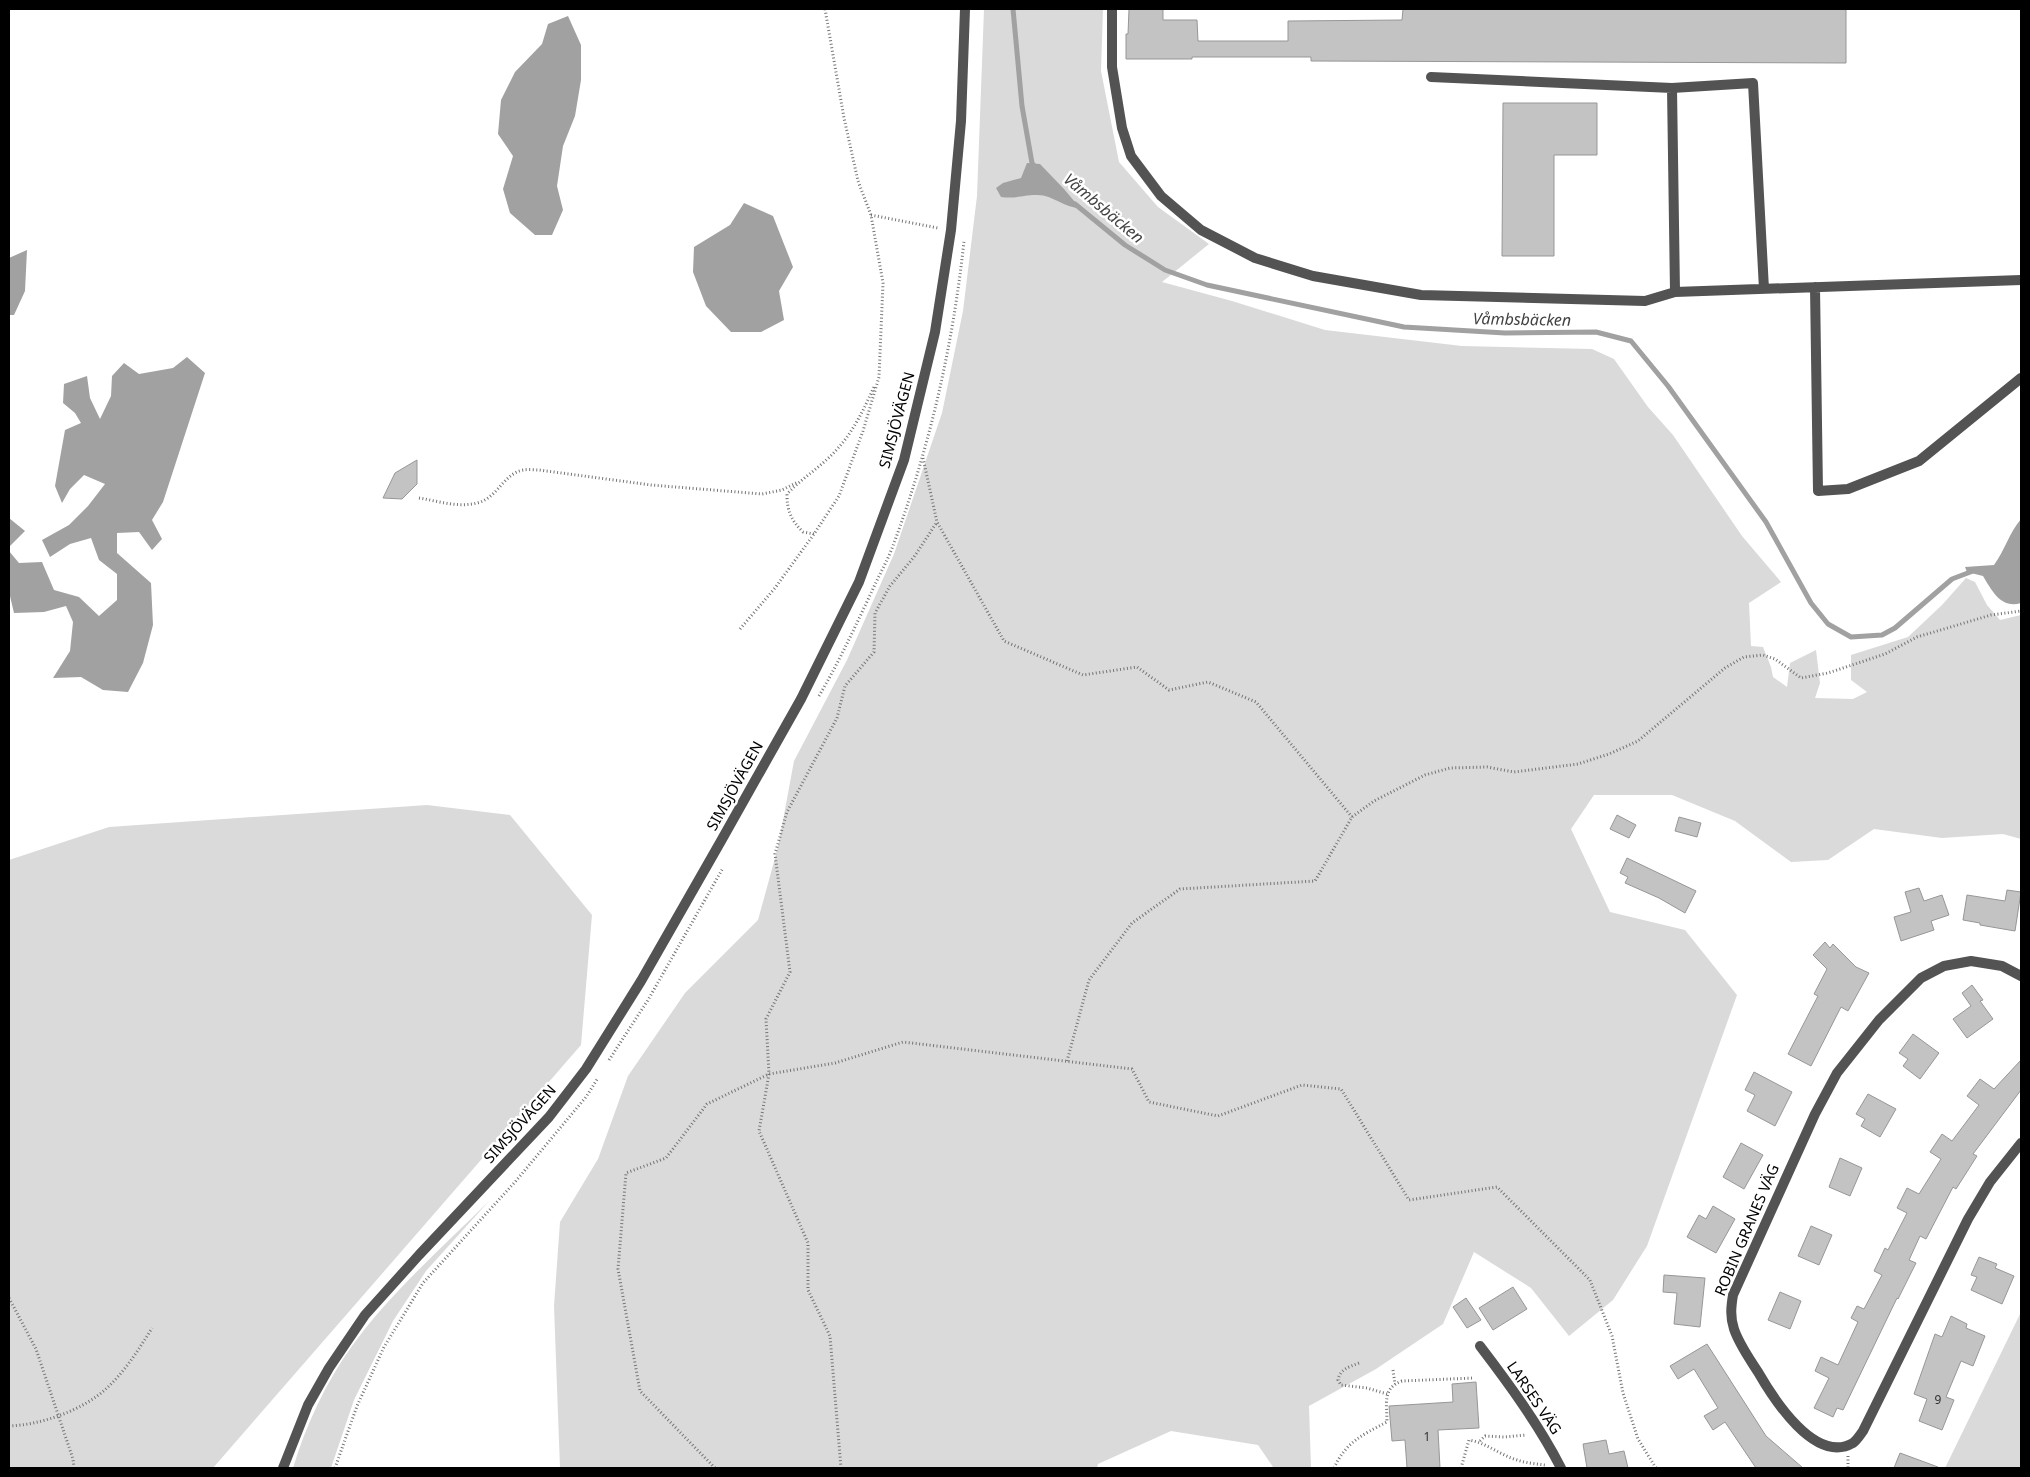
<svg xmlns="http://www.w3.org/2000/svg" width="2030" height="1477" font-family="'Noto Sans',sans-serif">
<rect width="100%" height="100%" fill="#fff"/>
<path fill="#dadada" d="M984,9H1103L1101,71L1119,162L1158,207L1209,244L1162,282L1232,301L1325,330L1462,346L1592,349L1614,359L1648,407L1673,435L1742,536L1781,582L1749,603L1751,646L1763,647L1771,667L1773,677L1787,687L1790,663L1816,650L1820,683L1815,698L1853,699L1867,692L1851,680V655L1908,637L1942,605L1966,578L1975,582L1987,605L2000,620L2021,615V839L2003,834L1942,838L1874,829L1828,860L1791,862L1735,821L1672,795H1594L1571,829L1610,912L1685,930L1737,995L1647,1246L1613,1300L1569,1336L1531,1288L1474,1252L1443,1324L1376,1369L1309,1406L1311,1468L1273,1467L1258,1445L1171,1431L1098,1464L1097,1468H560L554,1306L560,1222L598,1159L628,1076L685,993L758,920L778,847L794,761L847,660L894,554L942,413L963,311L977,196Z
M427,805L510,815L592,915L581,1045L213,1468H9V860L109,827Z
M490,1200L426,1271L393,1321L354,1400L331,1468H293C306,1425 326,1382 352,1346C391,1292 443,1247 490,1200Z
M2021,1312V1468H1945L1947,1464Z"/>
<path fill="#a1a1a1" d="M568,16L581,45V80L575,116L563,146L557,186L563,210L552,235H535L510,213L503,189L513,156L498,134L501,100L515,72L542,44L548,24Z
M1027,163L1040,164L1064,189L1080,208C1064,208 1052,194 1036,195C1022,195 1016,199 1001,197L996,188L1003,183L1021,178Z
M744,203L773,216L793,267L779,291L784,320L761,332H731L706,306L693,272L694,247L730,225Z
M27,250L25,291L14,315H9V258Z
M187,357L205,373L163,502L152,520L162,539L152,550L139,532L117,533V553L151,583L153,625L143,663L128,692L103,690L81,677L53,678L70,651L73,622L66,606L44,612L14,613L9,592V551L19,563L42,562L54,590L79,597L99,616L117,600V574L99,560L91,538L70,544L50,557L42,540L69,525L88,506L105,484L84,475L70,489L62,503L55,486L65,430L81,423L75,413L63,403L64,384L87,376L90,398L100,419L111,396L112,376L124,363L139,374L173,368Z
M9,518L25,531L9,547Z
M2021,519V603C2001,609 1992,591 1983,576L1967,572L1965,567L1994,565C2005,550 2009,533 2021,519Z"/>
<g fill="none" stroke-linecap="round" stroke-linejoin="round">
<path stroke="#a1a1a1" stroke-width="5" d="M1013,9L1022,106L1032,163L1036,168
M1075,204L1125,245L1165,270L1207,285L1404,327L1505,333L1596,332L1631,341L1668,386L1766,522L1811,603L1828,624L1851,637L1882,635L1895,628L1952,579L1973,571"/>
</g>
<path fill="#c3c3c3" stroke="#979797" d="M1129,9H1163V20H1197L1198,41H1288V21L1402,20L1403,9H1846V63L1311,61V57H1192V59H1126V34H1128Z
M1503,103H1597V155H1554V256H1502Z
M417,460V484L402,499L383,498L395,473Z
M1617,815L1636,825L1629,838L1610,829Z
M1679,817L1701,823L1697,837L1675,831Z
M1627,858L1696,891L1685,913L1659,898L1625,883L1628,877L1620,873Z
M1919,888L1924,901L1942,895L1949,915L1931,921L1934,930L1901,941L1894,917L1911,912L1905,892Z
M2007,890L2021,892L2015,931L1980,925V923L1963,920L1967,895L2005,901Z
M1825,942L1830,948L1833,944L1856,967L1869,973L1848,1011L1841,1007L1811,1066L1788,1054L1818,996L1814,994L1827,969L1813,955Z
M1972,985L1983,1000L1980,1001L1993,1019L1967,1038L1953,1019L1971,1006L1962,993Z
M1913,1034L1939,1053L1920,1079L1903,1066L1908,1059L1899,1053Z
M2021,1060V1090L1973,1154L1977,1156L1956,1189L1953,1187L1926,1239L1920,1236L1909,1260L1916,1263L1898,1299L1897,1298L1843,1410L1837,1408L1833,1417L1814,1408L1829,1378L1815,1371L1821,1357L1838,1365L1858,1322L1851,1318L1857,1306L1864,1309L1882,1275L1874,1271L1885,1248L1888,1250L1907,1213L1897,1208L1907,1188L1919,1194L1941,1159L1930,1152L1942,1134L1952,1141L1979,1105L1967,1096L1980,1079L1994,1089Z
M1754,1072L1792,1092L1775,1126L1747,1111L1755,1095L1745,1090Z
M1868,1094L1896,1109L1880,1137L1861,1126L1865,1119L1856,1114Z
M1741,1143L1763,1155L1744,1189L1723,1177Z
M1840,1158L1862,1168L1850,1196L1829,1187Z
M1713,1206L1735,1219L1716,1253L1687,1237L1699,1215L1706,1219Z
M1811,1226L1832,1235L1819,1265L1798,1256Z
M1979,1257L1997,1264L1995,1268L2014,1276L2002,1304L1971,1290L1977,1277L1971,1275Z
M1664,1275L1705,1278L1700,1327L1674,1324L1677,1293L1663,1292Z
M1513,1287L1527,1309L1493,1330L1479,1308Z
M1780,1292L1801,1301L1790,1329L1768,1320Z
M1466,1298L1481,1320L1467,1328L1453,1307Z
M1951,1316L1967,1324L1966,1328L1985,1336L1973,1366L1961,1361L1946,1397L1954,1400L1942,1430L1919,1421L1927,1399L1914,1394L1935,1334L1942,1337Z
M1707,1344L1766,1436L1803,1468H1756L1725,1422L1713,1430L1704,1416L1718,1408L1694,1369L1678,1379L1670,1366Z
M1476,1382L1479,1428L1438,1430L1440,1468H1407L1405,1440L1392,1441L1389,1406L1453,1402L1452,1384Z
M1606,1440L1609,1454L1624,1451L1628,1468H1587L1583,1444Z
M1900,1453L1938,1467L1937,1468H1894Z"/>
<g fill="none" stroke-linecap="round" stroke-linejoin="round">
<path stroke="#757575" stroke-width="3" stroke-dasharray="1 2.5" stroke-linecap="butt" d="M871,215L938,228
M923,458L937,522L1004,641L1083,675L1137,667L1169,690L1208,682L1256,702L1352,817
M419,498C438,501 458,508 477,503C498,498 503,474 523,470C528,469 534,470 539,470L651,485L762,494L782,490L798,482
M814,534L803,532C791,520 787,511 787,494C803,477 824,465 839,447C854,430 864,409 874,387
M740,629L775,588L814,534L839,496L863,431L879,377L883,283L871,215L858,181L844,118L825,9
M819,696C839,662 855,627 872,591C879,575 888,560 894,543C930,446 953,345 964,241
M609,1060L648,1000L723,868
M1067,1061L1089,980L1132,923L1180,889L1315,881L1352,817L1374,801L1425,775L1450,768L1487,767L1514,772L1578,764L1609,754L1638,741L1725,668L1744,657L1763,655L1775,659L1801,678L1828,673L1885,654L1917,637L1991,615L2021,611
M9,1298L36,1349L73,1459L74,1468
M1359,1363C1349,1367 1340,1369 1338,1380L1341,1385L1367,1388L1387,1394
M1393,1370L1395,1384
M9,1426C41,1425 84,1410 108,1387C126,1370 139,1349 152,1328
M1480,1441L1485,1436L1504,1437L1526,1435
M1848,1456V1468
M335,1468L357,1406L384,1347L423,1283L515,1182L586,1097L598,1078
M715,1468L640,1391L618,1269L626,1173L666,1158L707,1104L769,1074L835,1063L903,1042L1132,1069L1149,1102L1218,1116L1302,1085L1341,1089L1409,1200L1497,1187L1590,1280L1612,1336L1623,1393L1638,1439L1656,1468
M841,1468L830,1336L808,1290V1243L759,1131L769,1074L766,1019L790,972L775,854L787,812L837,718L845,686L874,652L875,613L890,586L914,557L937,522
M1334,1468C1346,1442 1362,1435 1387,1422C1387,1404 1382,1388 1402,1381L1474,1378
M1461,1468L1469,1440C1487,1443 1500,1455 1517,1460C1526,1463 1536,1464 1545,1465"/>
<path stroke="#535353" stroke-width="10" d="M1112,9V67L1122,128L1131,156L1161,196L1201,230L1255,258L1313,276L1421,295L1645,301L1675,292L2021,280
M1431,77L1672,88
M1815,287L1818,491L1848,489L1919,461L2021,378
M1675,292L1672,88L1753,83L1764,289
M2021,976L2002,966L1971,961L1944,966L1921,978L1879,1020L1837,1073L1815,1114L1733,1295C1731,1307 1730,1317 1734,1329C1739,1344 1749,1358 1758,1372C1773,1398 1815,1465 1853,1443C1857,1440 1860,1435 1863,1431L1968,1219L1990,1182L2021,1143
M1480,1346C1509,1384 1539,1425 1561,1468
M283,1468L308,1405L329,1368L365,1315L419,1255L549,1117L586,1069L641,981L721,841L801,699L859,582L904,460L935,332L951,230L961,121L965,9"/>
</g>
<g text-anchor="middle" stroke-width="5" stroke-linejoin="round" paint-order="stroke">
<g font-size="12" fill="#313131">
<text x="1938" y="1404">9</text>
<text x="1427" y="1441">1</text>
</g>
<g font-size="15" fill="#000" stroke="#fff">
<text transform="translate(897 420) rotate(-75)" y="5">SIMSJÖVÄGEN</text>
<text transform="translate(735 786) rotate(-61)" y="5">SIMSJÖVÄGEN</text>
<text transform="translate(520 1124) rotate(-48)" y="5">SIMSJÖVÄGEN</text>
<text transform="translate(1747 1230) rotate(-67)" y="5">ROBIN GRANES VÄG</text>
<text transform="translate(1534 1398) rotate(56)" y="5">LARSES VÄG</text>
</g>
<g font-size="16" font-style="italic" fill="#424242" stroke="#fff">
<text transform="translate(1104 208) rotate(40)" y="6">Våmbsbäcken</text>
<text transform="translate(1522 319) rotate(1)" y="6">Våmbsbäcken</text>
</g>
</g>
<rect width="2030" height="1477" fill="none" stroke="#000000" stroke-width="20"/>
</svg>
